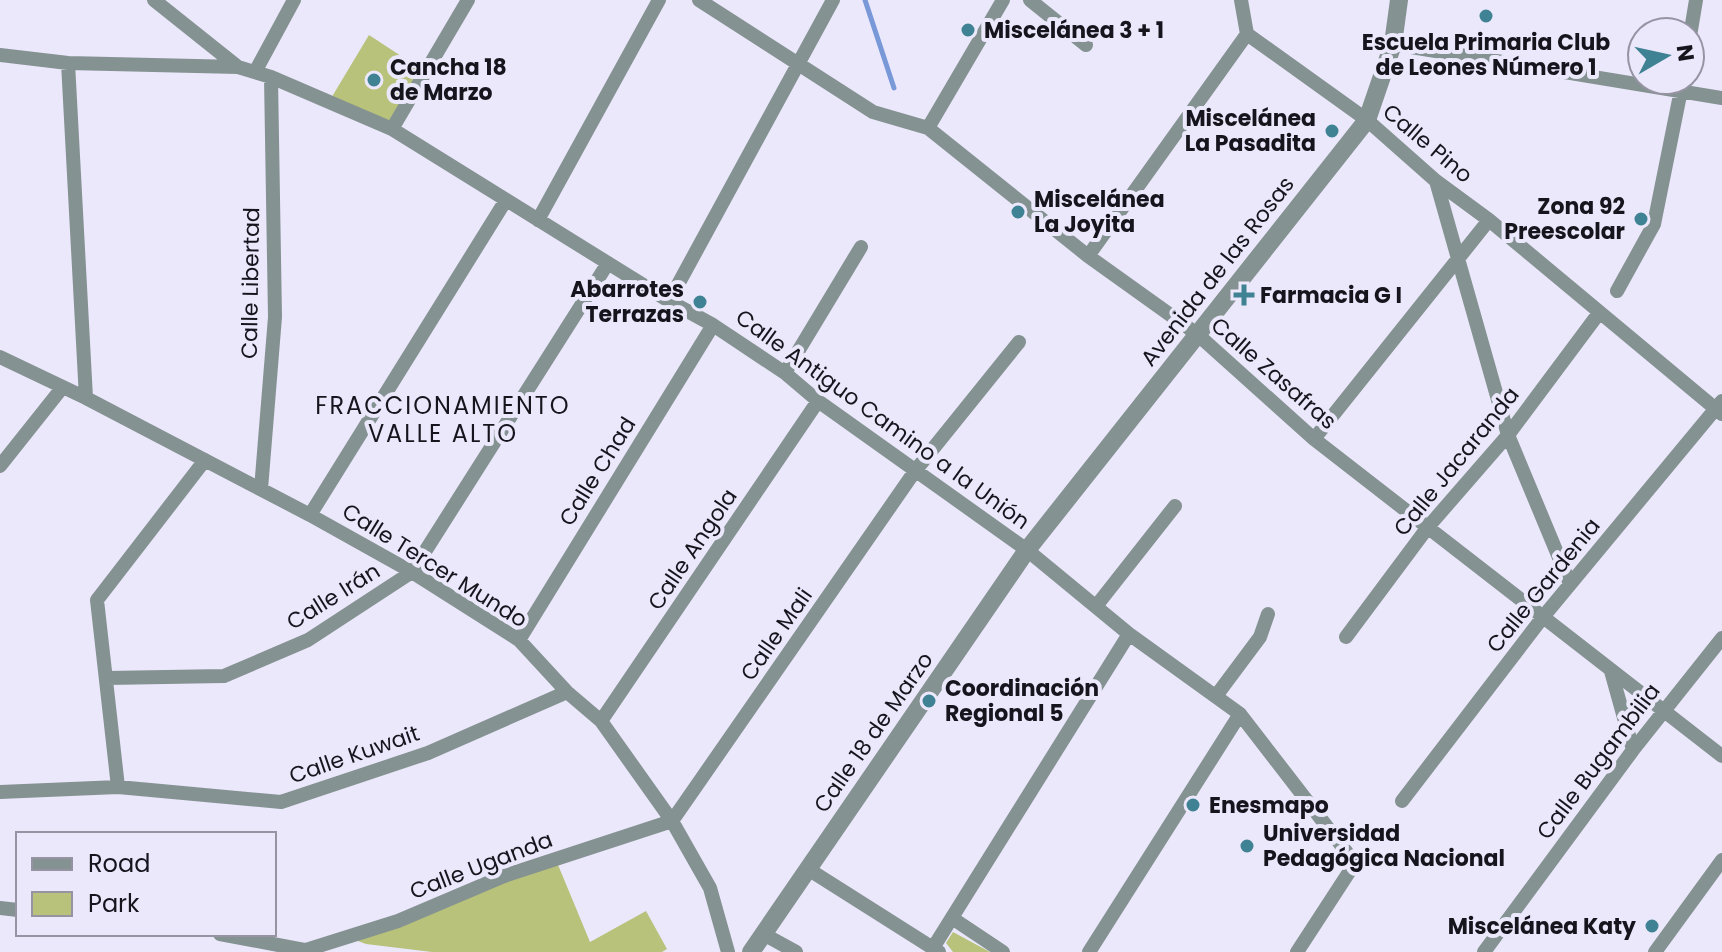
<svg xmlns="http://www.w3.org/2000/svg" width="1722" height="952" font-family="Poppins,sans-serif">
<rect width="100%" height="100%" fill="#ebe8fc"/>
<path fill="#b8c27b" d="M369,35L424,71L392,127L330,100Z
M556,860L590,942L646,911L667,949L662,952H432L366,944L347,937Z
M953,932L990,952H953L946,943Z"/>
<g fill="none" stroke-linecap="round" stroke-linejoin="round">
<path stroke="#7998d8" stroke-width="5" d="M865,0L894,88"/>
<path stroke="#859292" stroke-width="14" d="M154,0L238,67L271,77L392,129L669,301L713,325L785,373L818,401L1027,550L1129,634L1240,714L1355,863L1297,952
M699,0L873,112L928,128L1088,256L1197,334L1314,439L1722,756
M1030,0L1086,45
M1247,34L1367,120L1436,181L1489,220L1722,414
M1690,36L1696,0
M1393,44L1722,98
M0,55L68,63L238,67
M68,63L86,398
M255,72L294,0
M928,128L1003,0
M392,129L468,0
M1436,181L1508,435L1570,584
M538,220L659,0
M1088,256L1247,34L1241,0
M1617,291L1654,224L1683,80
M669,301L833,0
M0,357L86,398L310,515L412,572L519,640L567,692L601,721L672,821L710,888L728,952
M785,373L861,247
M1314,439L1489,220
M0,466L62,388
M261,489L275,317L271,77
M310,515L506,200
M1097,605L1175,506
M1346,637L1428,527L1508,435L1599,313
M519,640L713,325
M1611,671L1633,750
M107,678L224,676L308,640L412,572L608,263
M1216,696L1260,637L1268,614
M601,721L818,401
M118,787L97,600L205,460
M0,792L118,787L281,802L428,753L567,692
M1402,801L1543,617L1722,401
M808,869L939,952
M0,908L18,910
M952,918L1003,952
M220,934L315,952
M765,935L796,952
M933,948L1129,634
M306,950L398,921L504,876L672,821L915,471L1019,342
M1089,952L1240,714
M1484,952L1633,750L1722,638
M1655,952L1722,860"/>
<path stroke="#859292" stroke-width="18" d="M751,952L1027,550L1367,120L1393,44L1399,0"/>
</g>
<g fill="#3f8293" stroke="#ebe8fc" stroke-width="3">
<circle cx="1486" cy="16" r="8"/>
<circle cx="968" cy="30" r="8"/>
<circle cx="374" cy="80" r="8"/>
<circle cx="1332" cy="131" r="8"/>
<circle cx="1018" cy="212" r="8"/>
<circle cx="1641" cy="219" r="8"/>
<path d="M1240 283h8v8h8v8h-8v8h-8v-8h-8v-8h8z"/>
<circle cx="700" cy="302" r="8"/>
<circle cx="929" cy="701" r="8"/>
<circle cx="1193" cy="805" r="8"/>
<circle cx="1247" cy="846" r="8"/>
<circle cx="1652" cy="926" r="8"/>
</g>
<g text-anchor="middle" stroke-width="8" stroke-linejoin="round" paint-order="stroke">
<g font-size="22" font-weight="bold" fill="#16151d" stroke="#ebe8fc" text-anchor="start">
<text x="984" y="38">Miscelánea 3 + 1</text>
<text x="1486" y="50" text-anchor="middle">Escuela Primaria Club<tspan x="1486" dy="25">de Leones Número 1</tspan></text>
<text x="390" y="75">Cancha 18<tspan x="390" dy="25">de Marzo</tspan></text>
<text x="1316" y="126" text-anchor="end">Miscelánea<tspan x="1316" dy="25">La Pasadita</tspan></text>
<text x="1034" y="207">Miscelánea<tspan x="1034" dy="25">La Joyita</tspan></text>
<text x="1625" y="214" text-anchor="end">Zona 92<tspan x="1625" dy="25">Preescolar</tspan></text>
<text x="684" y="297" text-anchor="end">Abarrotes<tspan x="684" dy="25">Terrazas</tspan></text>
<text x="1260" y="303">Farmacia G I</text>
<text x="945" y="696">Coordinación<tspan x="945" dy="25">Regional 5</tspan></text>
<text x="1209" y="813">Enesmapo</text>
<text x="1263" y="841">Universidad<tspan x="1263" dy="25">Pedagógica Nacional</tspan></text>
<text x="1636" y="934" text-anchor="end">Miscelánea Katy</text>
</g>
<g font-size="22" fill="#16151d" stroke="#ebe8fc">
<text transform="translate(1428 143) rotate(40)" y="8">Calle Pino</text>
<text transform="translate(1217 271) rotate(-52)" y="8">Avenida de las Rosas</text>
<text transform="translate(250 283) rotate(-89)" y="8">Calle Libertad</text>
<text transform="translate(1274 373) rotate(41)" y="8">Calle Zasafras</text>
<text transform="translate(883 419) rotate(36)" y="8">Calle Antiguo Camino a la Unión</text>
<text transform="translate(1456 461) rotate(-51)" y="8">Calle Jacaranda</text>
<text transform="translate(597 471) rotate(-58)" y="8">Calle Chad</text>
<text transform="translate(692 549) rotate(-56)" y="8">Calle Angola</text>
<text transform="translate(435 565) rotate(32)" y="8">Calle Tercer Mundo</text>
<text transform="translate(1543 585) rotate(-51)" y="8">Calle Gardenia</text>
<text transform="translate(333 596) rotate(-32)" y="8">Calle Irán</text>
<text transform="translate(776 634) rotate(-55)" y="8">Calle Mali</text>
<text transform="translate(873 732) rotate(-55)" y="8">Calle 18 de Marzo</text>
<text transform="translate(354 754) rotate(-19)" y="8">Calle Kuwait</text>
<text transform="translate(1598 761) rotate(-53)" y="8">Calle Bugambilia</text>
<text transform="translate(481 865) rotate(-21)" y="8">Calle Uganda</text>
</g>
<g font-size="24" letter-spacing="2" fill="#16151d" stroke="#ebe8fc">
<text x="443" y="414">FRACCIONAMIENTO<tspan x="443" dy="28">VALLE ALTO</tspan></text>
</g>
</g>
<rect x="16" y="832" width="260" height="104" fill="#ebe8fc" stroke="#9694a3" stroke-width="2"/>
<rect x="32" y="858" width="40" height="12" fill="#859292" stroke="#9694a3" stroke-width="2"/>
<text x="88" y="872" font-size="24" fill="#16151d">Road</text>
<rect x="32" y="892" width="40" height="24" fill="#b8c27b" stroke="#9694a3" stroke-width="2"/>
<text x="88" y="912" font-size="24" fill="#16151d">Park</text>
<g transform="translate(1666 56) rotate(81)"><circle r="38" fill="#ebe8fc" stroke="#9694a3" stroke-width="2"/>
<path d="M0-6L14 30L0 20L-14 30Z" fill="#3f8293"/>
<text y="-12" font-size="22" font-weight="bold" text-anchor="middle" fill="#16151d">N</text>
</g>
</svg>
